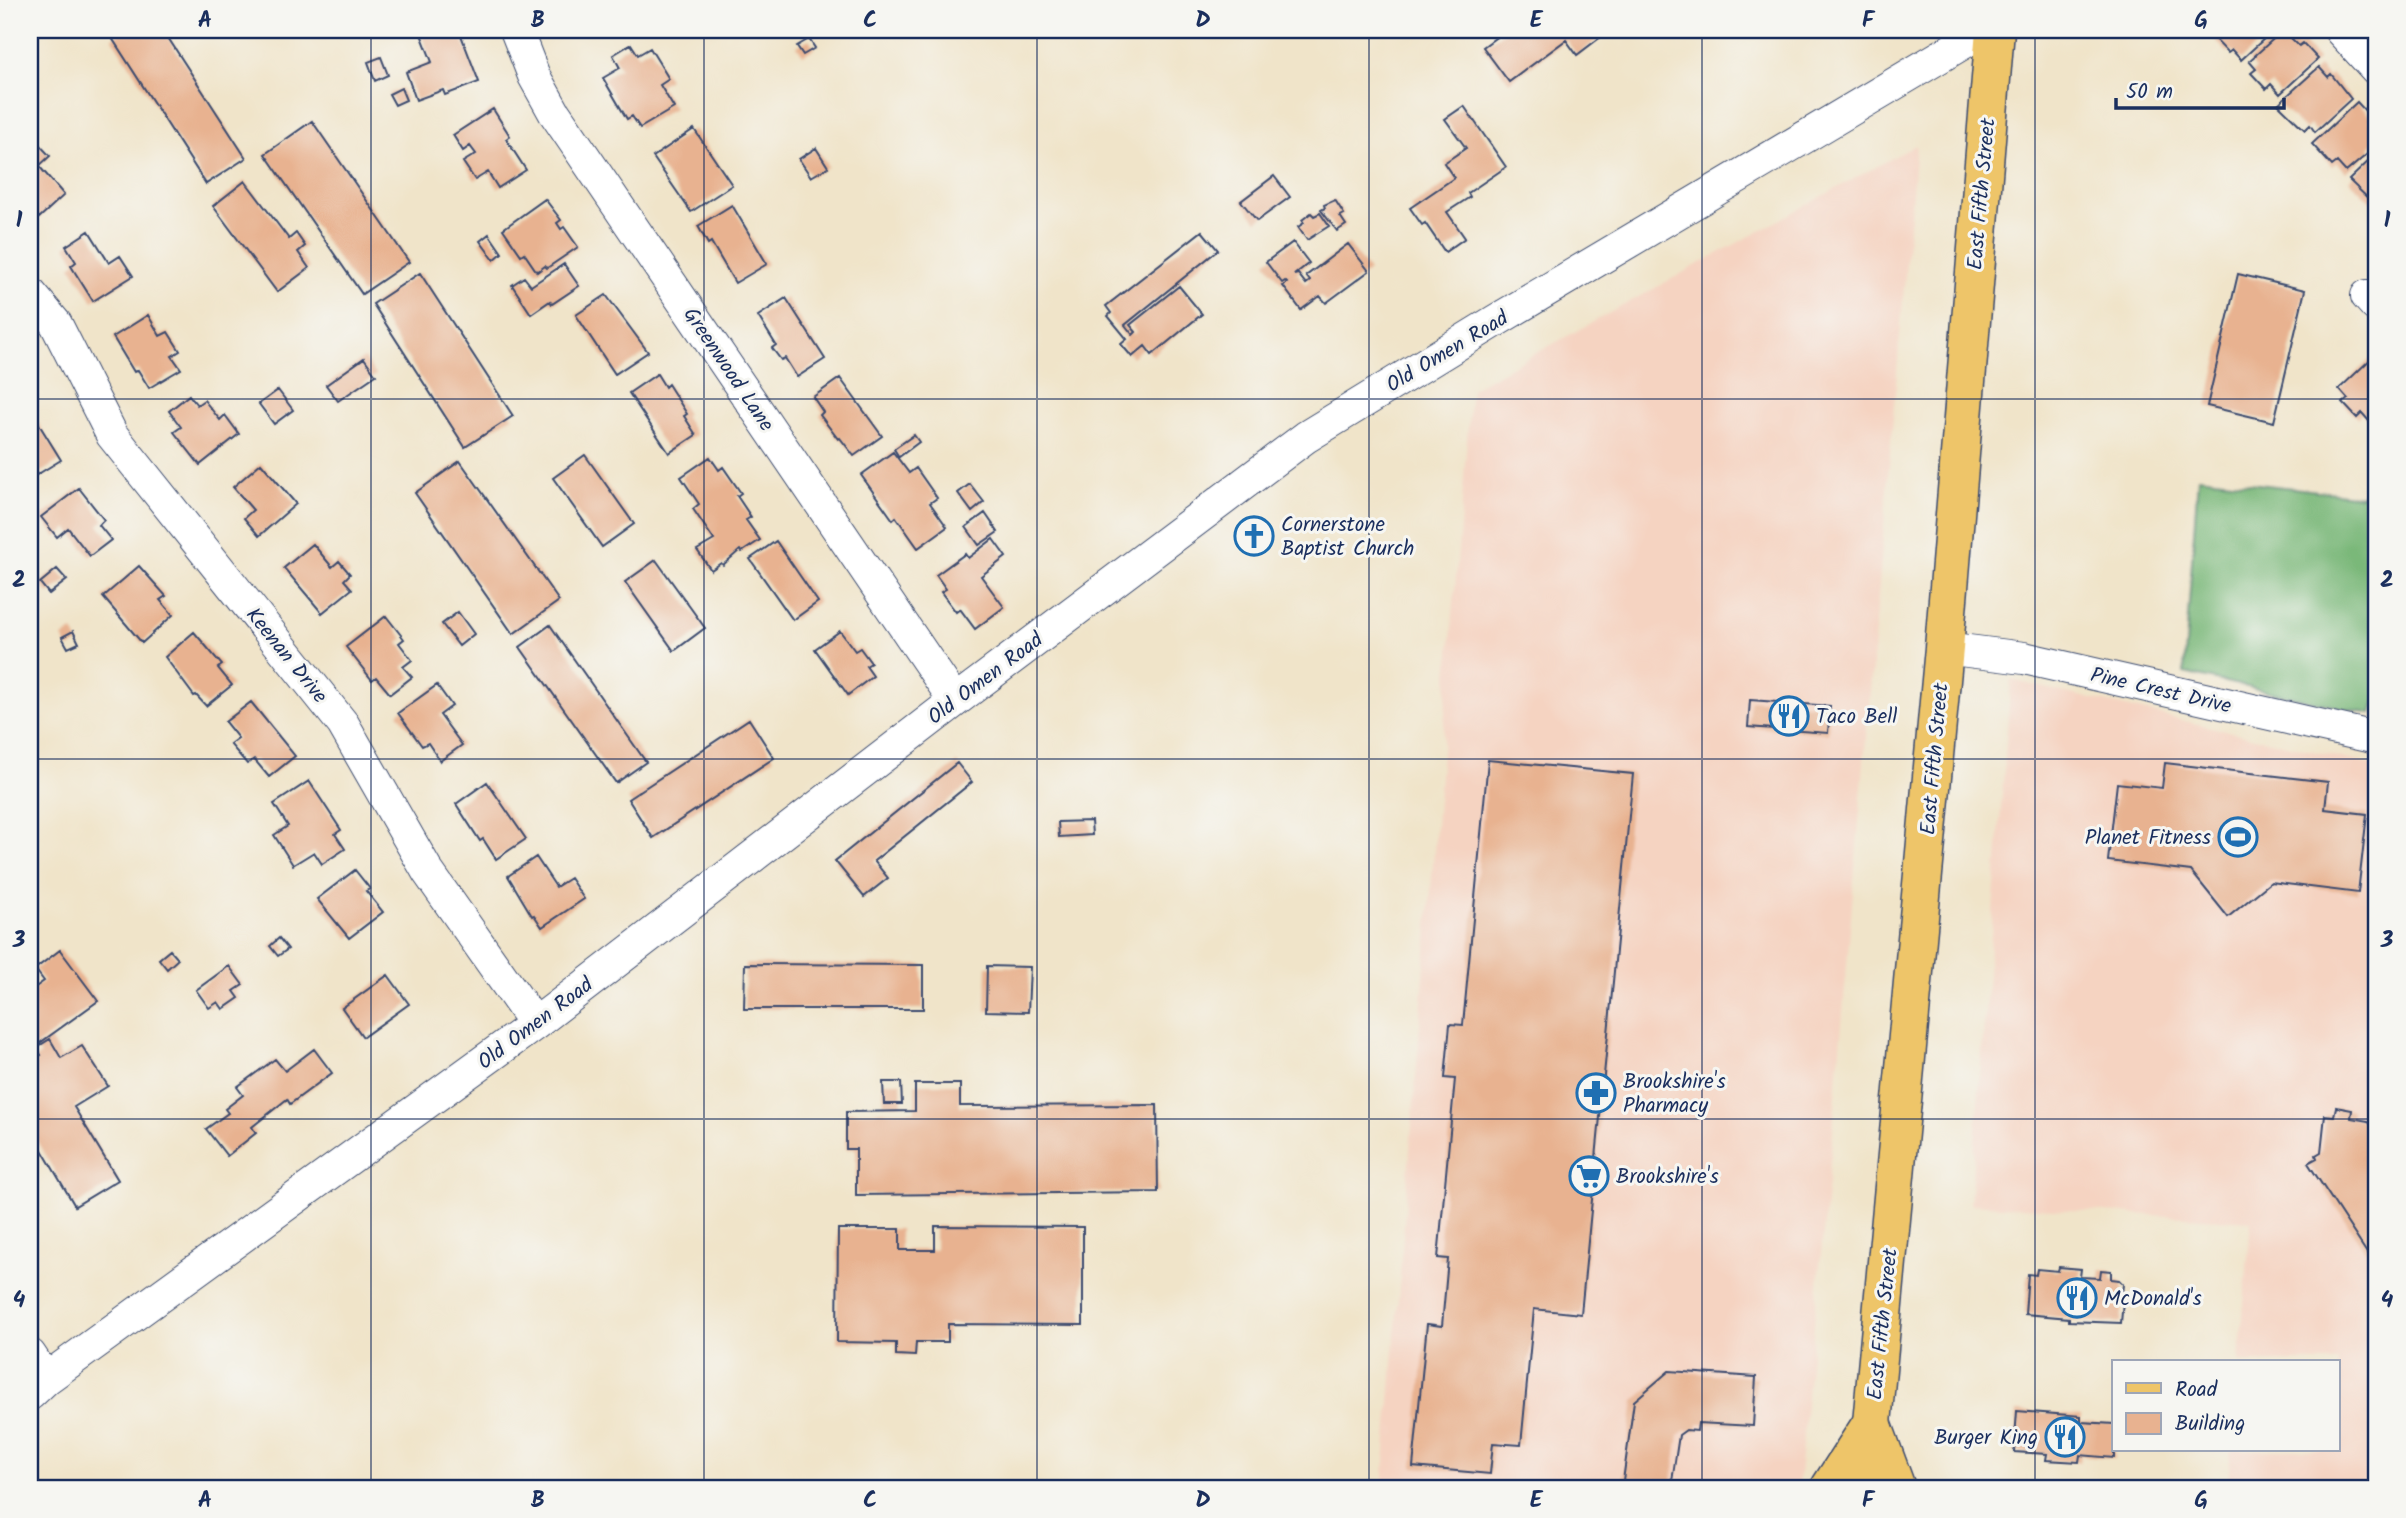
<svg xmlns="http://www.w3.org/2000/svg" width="2406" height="1518" font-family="Kalam,sans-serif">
<rect width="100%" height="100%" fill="#f6f6f2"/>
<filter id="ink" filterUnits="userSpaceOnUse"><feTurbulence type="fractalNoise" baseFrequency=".0143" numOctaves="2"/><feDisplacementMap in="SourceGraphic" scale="14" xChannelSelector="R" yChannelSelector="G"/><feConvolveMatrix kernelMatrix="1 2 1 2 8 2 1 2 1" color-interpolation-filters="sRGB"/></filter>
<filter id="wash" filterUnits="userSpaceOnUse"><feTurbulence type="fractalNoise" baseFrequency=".00686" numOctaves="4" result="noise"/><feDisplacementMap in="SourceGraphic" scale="28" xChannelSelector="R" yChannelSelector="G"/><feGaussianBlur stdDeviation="1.57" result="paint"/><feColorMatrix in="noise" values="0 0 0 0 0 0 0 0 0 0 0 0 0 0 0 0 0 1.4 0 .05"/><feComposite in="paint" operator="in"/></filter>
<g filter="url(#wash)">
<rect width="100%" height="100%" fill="#f0e4c9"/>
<path fill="#f5d3c1" d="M1916,145L1832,1142L1798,1486L1795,1488H1383L1471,389Z
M2011,680L2376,766V1488H2227L2231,1450H2338V1362H2239L2251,1221L1970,1204Z"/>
<path fill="#7ab879" stroke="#4a746c" stroke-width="2" d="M2198,477L2361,496L2376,488V698L2371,714L2184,673Z"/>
<g id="blocks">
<path fill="#e8b290" d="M125,30H163L246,158L206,184L112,38Z
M433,30H459L479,82L445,95L443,90L416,100L406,72L432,62L421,34Z
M1506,30H1597L1602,36L1577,55L1566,40L1509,82L1483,47Z
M2206,30H2269L2264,34L2266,37L2241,60L2232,50L2228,53Z
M2281,32L2284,36L2287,34L2299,46L2303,43L2318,59L2280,94L2271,84L2266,89L2251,73L2256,69L2249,61Z
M809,39L815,48L803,55L797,46Z
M631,44L638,55L650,48L669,79L660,85L674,108L640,128L632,116L627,119L603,78L620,68L613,55Z
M381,57L388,75L375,81L368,62Z
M2319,67L2328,77L2331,74L2351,99L2315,132L2310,125L2305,130L2278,104Z
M401,88L406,100L395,105L389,94Z
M2357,102L2371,117L2369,120L2376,128V140L2369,147L2372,150L2346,172L2337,162L2332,166L2312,144Z
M1464,106L1506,167L1468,193L1470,197L1447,212L1465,238L1445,252L1425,223L1422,225L1410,208L1454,178L1444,163L1466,148L1445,119Z
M493,109L510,136L506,139L526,170L498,188L488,172L475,180L463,162L476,154L470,146L463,151L453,135Z
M312,121L409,262L362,294L265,154Z
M694,129L732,185L691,212L653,157Z
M33,138L50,156L39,166L64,195L39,218L30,208V141Z
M816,148L828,167L811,177L799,159Z
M2376,154V203L2375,205L2349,180Z
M1274,176L1290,197L1257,221L1241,201Z
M245,181L289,239L296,233L305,246L298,252L309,268L277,292L213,206Z
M545,199L561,220L557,223L561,229L564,227L578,247L547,268L545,266L537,272L524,253L521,255L503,229Z
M1335,200L1344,214L1340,216L1346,225L1337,231L1321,210L1325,208L1324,205Z
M732,205L767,264L735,283L711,242L708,244L698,226Z
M1311,213L1314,216L1320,213L1329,226L1307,240L1298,227L1304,223L1302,220Z
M89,231L109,263L120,256L133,276L93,301L71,266L76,262L66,246Z
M1202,231L1218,250L1125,325L1133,335L1136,332L1130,325L1179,286L1202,314L1152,355L1145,346L1132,357L1121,344L1127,339L1108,316L1111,313L1106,306Z
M489,234L502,253L494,260L480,241Z
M1293,242L1309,263L1294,275L1298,274L1306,284L1310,281L1306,276L1348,244L1369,271L1326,303L1320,296L1301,310L1283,286L1287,283L1285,281L1282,283L1266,262Z
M564,264L579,286L552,304L550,301L531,314L512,285L524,277L531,286Z
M420,273L513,416L465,447L373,304Z
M2238,274L2305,290L2274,422L2207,406Z
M606,295L648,352L615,374L576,315Z
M786,298L825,359L797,377L785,358L781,360L772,348L776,345L758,316Z
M148,315L160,336L168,332L180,351L172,356L181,369L149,388L138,370L134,372L113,337Z
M2376,354V414L2369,421L2362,413L2357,418L2343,403L2348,399L2339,389Z
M364,358L376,375L338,401L326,385Z
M657,374L665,387L668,384L687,414L684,416L696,435L669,453L629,393Z
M840,378L882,436L854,456L840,438L838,439L820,415L823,412L813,397Z
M278,390L293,410L274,424L259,404Z
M189,395L197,405L204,400L220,420L225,415L239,434L200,465L174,432L181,427L169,411Z
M32,413L61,460L30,479V414Z
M914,435L919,442L899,457L894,449Z
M893,452L909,473L916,468L937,498L930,503L947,527L918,548L896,517L893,520L861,475Z
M585,455L634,524L602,547L553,478Z
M710,457L719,470L723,467L741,493L737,496L751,517L746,520L760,540L742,552L740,550L723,565L721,563L711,570L697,550L714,540L693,509L699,504L681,477Z
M460,461L559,601L513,634L415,493Z
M261,463L296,504L259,536L244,518L253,510L233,487Z
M970,484L984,502L972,512L958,493Z
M79,488L104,520L99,525L111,540L90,556L68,528L57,537L41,517Z
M985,513L998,532L979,545L966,527Z
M993,539L1006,557L981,576L1004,607L975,629L960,609L956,612L941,592L946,589L936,575L965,554L968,558Z
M776,541L818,602L793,620L750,559Z
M313,544L332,567L339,561L350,574L344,580L352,589L322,613L284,568Z
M656,560L705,628L674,651L625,582Z
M139,566L166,596L160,600L173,615L142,643L103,597Z
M57,569L67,580L49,594L40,583Z
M458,612L474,634L459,646L442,624Z
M386,616L404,639L399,643L412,660L403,667L412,677L390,694L376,677L372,680L346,647Z
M550,625L646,762L616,783L520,647Z
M73,631L79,643L68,648L62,637Z
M840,631L855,651L860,648L871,663L866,666L873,676L848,695L815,649Z
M194,632L222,665L218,668L232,685L206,706L196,695L194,696L165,657Z
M437,685L452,706L440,715L462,745L440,761L428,743L422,746L398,713Z
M1750,700L1830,706L1828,733L1748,727Z
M251,702L295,756L269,777L254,759L247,764L230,744L238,738L225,722Z
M749,719L774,758L653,838L628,799Z
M1488,760L1633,774L1581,1314L1534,1309L1521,1445L1493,1443L1490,1474L1413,1467L1427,1324L1442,1326L1448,1259L1438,1258L1455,1079L1445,1078L1450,1024L1463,1025Z
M957,763L972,782L874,861L888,878L864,897L835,861Z
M2165,763L2328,782L2325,809L2367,814L2358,893L2271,882L2228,917L2191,871L2108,861L2117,783L2162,788Z
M309,781L341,830L335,834L345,849L322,864L314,852L293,865L274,835L288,826L274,804Z
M487,782L526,839L496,859L483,839L480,841L456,804Z
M1091,821L1092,835L1059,837L1058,822Z
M536,857L556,887L570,878L584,899L542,927L534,915L532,916L508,876Z
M355,870L370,889L366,891L383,912L349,938L317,899Z
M279,938L288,949L278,956L270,946Z
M60,950L98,1001L30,1050V991L44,981L35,969Z
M170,950L178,959L167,969L159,959Z
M745,964L923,965V1009H744Z
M229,966L243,985L234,991L239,998L223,1009L218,1002L209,1008L196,990Z
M987,966L1030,967L1028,1012L986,1011Z
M388,975L409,1004L363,1037L342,1008Z
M50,1039L61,1058L82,1046L108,1086L74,1107L118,1180L75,1206L32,1133L30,1134V1055L33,1060L41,1055L36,1048Z
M314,1049L332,1073L290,1104L287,1099L252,1127L256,1133L227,1156L206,1129L228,1113L225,1109L243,1095L237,1087L275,1059L285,1071Z
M883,1082H901L902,1104H884Z
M915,1084H960V1106L1157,1105L1158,1192L856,1195V1149H846V1112L915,1111Z
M2336,1107L2352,1110L2351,1118L2368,1121L2376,1132V1267L2308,1163L2317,1158L2316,1155L2321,1152L2325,1115L2334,1116Z
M935,1226L1083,1227V1325L948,1324V1342H916L915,1356L896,1355V1343L837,1342L838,1229H900V1250H935Z
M2059,1267L2081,1269L2080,1277L2100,1278L2101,1270L2111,1271V1279L2119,1280L2123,1284L2122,1294H2127L2126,1301H2123L2121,1323L2069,1321V1318L2025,1314L2028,1274L2036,1275L2037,1269L2058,1271Z
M1669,1371L1756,1377L1753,1426L1698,1423L1697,1431L1686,1430L1679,1435L1671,1488H1622L1634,1401Z
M2017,1411L2081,1416V1422L2114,1424V1458L2080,1455L2079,1462L2046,1460L2047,1454L2014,1452Z"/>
</g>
</g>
<g filter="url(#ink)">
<use href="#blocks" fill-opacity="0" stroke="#3b4a6e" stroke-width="2"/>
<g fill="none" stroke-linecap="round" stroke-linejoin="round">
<g stroke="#3b4a6e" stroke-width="34">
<path id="minor" d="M516,30L534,76L554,112L955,701
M2340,30L2376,69
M30,293L56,324L112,435L343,724L428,872L535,1024
M2367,296L2376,306
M1944,648L2024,658L2376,738
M30,1355L46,1379
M30,1394L46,1379L535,1024L955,701L1306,437L1497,320L1985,30"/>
</g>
<g stroke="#3b4a6e" stroke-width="41">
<path id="major" d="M1866,1488L1944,648L1995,30"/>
</g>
<g stroke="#3b4a6e" stroke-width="41">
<path id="highway" d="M1872,1423L1896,1488
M1830,1488L1872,1423"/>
</g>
<use href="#minor" stroke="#fff" stroke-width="32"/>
<use href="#major" stroke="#eec569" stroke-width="38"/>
<use href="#highway" stroke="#eec569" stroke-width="38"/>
</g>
</g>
<path fill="none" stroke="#1b2f5e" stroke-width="2" stroke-opacity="0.55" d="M371,30V1488M704,30V1488M1037,30V1488M1369,30V1488M1702,30V1488M2035,30V1488M30,399H2376M30,759H2376M30,1119H2376"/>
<defs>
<g id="church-ring" transform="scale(2.0125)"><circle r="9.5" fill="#f6f6f2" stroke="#1f6fb2" stroke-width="1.5"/><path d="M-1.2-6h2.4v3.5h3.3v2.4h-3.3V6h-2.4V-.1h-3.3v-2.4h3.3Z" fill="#1f6fb2"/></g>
<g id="restaurant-ring" transform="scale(2.0125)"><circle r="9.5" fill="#f6f6f2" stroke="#1f6fb2" stroke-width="1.5"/><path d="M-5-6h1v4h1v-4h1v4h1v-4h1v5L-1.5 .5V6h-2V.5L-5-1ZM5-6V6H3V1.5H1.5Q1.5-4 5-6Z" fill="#1f6fb2"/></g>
<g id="stadium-ring" transform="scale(2.0125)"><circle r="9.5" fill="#f6f6f2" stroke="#1f6fb2" stroke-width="1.5"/><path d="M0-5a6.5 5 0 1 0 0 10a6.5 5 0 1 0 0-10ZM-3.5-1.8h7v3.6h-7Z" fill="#1f6fb2"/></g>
<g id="pharmacy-ring" transform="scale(2.0125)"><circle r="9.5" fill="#f6f6f2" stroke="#1f6fb2" stroke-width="1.5"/><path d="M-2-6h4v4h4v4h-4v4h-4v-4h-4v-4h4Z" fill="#1f6fb2"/></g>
<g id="supermarket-ring" transform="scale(2.0125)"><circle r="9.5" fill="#f6f6f2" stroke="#1f6fb2" stroke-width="1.5"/><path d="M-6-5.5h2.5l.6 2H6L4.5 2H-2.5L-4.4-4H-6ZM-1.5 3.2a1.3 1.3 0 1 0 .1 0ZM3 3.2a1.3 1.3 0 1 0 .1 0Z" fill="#1f6fb2"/></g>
</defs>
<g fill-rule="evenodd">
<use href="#church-ring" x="1254" y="536"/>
<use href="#restaurant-ring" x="1789" y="716"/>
<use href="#stadium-ring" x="2238" y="837"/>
<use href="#pharmacy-ring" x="1596" y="1093"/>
<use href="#supermarket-ring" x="1589" y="1176"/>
<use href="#restaurant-ring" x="2077" y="1298"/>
<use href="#restaurant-ring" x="2065" y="1437"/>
</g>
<g text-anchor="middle" stroke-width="6" stroke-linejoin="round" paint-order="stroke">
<g font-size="21" fill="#1b2f5e" stroke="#f6f6f2">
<text transform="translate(1981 194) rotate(-85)" y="7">East Fifth Street</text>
<text transform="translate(1447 351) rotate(-31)" y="7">Old Omen Road</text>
<text transform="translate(729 369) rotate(56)" y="7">Greenwood Lane</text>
<text transform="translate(287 655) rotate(51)" y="7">Keenan Drive</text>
<text transform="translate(985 678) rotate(-37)" y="7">Old Omen Road</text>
<text transform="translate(2161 690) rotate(13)" y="7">Pine Crest Drive</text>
<text transform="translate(1934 759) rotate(-85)" y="7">East Fifth Street</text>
<text transform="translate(535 1023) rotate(-37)" y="7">Old Omen Road</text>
<text transform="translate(1882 1324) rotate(-84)" y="7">East Fifth Street</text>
</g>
<g font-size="21" fill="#1b2f5e" stroke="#f6f6f2" text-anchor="start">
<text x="1281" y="531">Cornerstone<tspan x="1281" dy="24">Baptist Church</tspan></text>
<text x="1816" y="723">Taco Bell</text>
<text x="2211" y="844" text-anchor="end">Planet Fitness</text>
<text x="1623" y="1088">Brookshire's<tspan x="1623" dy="24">Pharmacy</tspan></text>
<text x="1616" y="1183">Brookshire's</text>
<text x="2104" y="1305">McDonald's</text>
<text x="2038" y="1444" text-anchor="end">Burger King</text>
</g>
</g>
<rect width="2406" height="1518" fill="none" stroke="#f6f6f2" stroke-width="77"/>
<rect x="2112" y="1360" width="228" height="91" fill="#f6f6f2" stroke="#9ea6b7" stroke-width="2"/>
<rect x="2126" y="1383" width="35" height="10" fill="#eec569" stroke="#9ea6b7" stroke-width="2"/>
<text x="2175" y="1396" font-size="21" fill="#1b2f5e">Road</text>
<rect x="2126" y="1413" width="35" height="21" fill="#e8b290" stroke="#9ea6b7" stroke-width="2"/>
<text x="2175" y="1430" font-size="21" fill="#1b2f5e">Building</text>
<path d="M2116 98v10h168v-10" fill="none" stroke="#1b2f5e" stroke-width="3.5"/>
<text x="2126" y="98" font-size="21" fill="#1b2f5e" stroke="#f6f6f2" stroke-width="5" paint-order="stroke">50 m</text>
<rect x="38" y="38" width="2330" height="1442" fill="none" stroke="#1b2f5e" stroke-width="2.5"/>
<g font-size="23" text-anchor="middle" font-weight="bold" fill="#1b2f5e">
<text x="205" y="27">A</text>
<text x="538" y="27">B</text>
<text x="870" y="27">C</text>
<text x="1203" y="27">D</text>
<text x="1536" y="27">E</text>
<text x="1868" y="27">F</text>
<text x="2201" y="27">G</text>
<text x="19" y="227">1</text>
<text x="2387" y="227">1</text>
<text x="19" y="587">2</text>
<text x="2387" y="587">2</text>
<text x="19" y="947">3</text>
<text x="2387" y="947">3</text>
<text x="19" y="1307">4</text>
<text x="2387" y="1307">4</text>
<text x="205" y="1507">A</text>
<text x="538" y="1507">B</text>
<text x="870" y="1507">C</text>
<text x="1203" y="1507">D</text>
<text x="1536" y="1507">E</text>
<text x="1868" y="1507">F</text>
<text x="2201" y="1507">G</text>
</g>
</svg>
